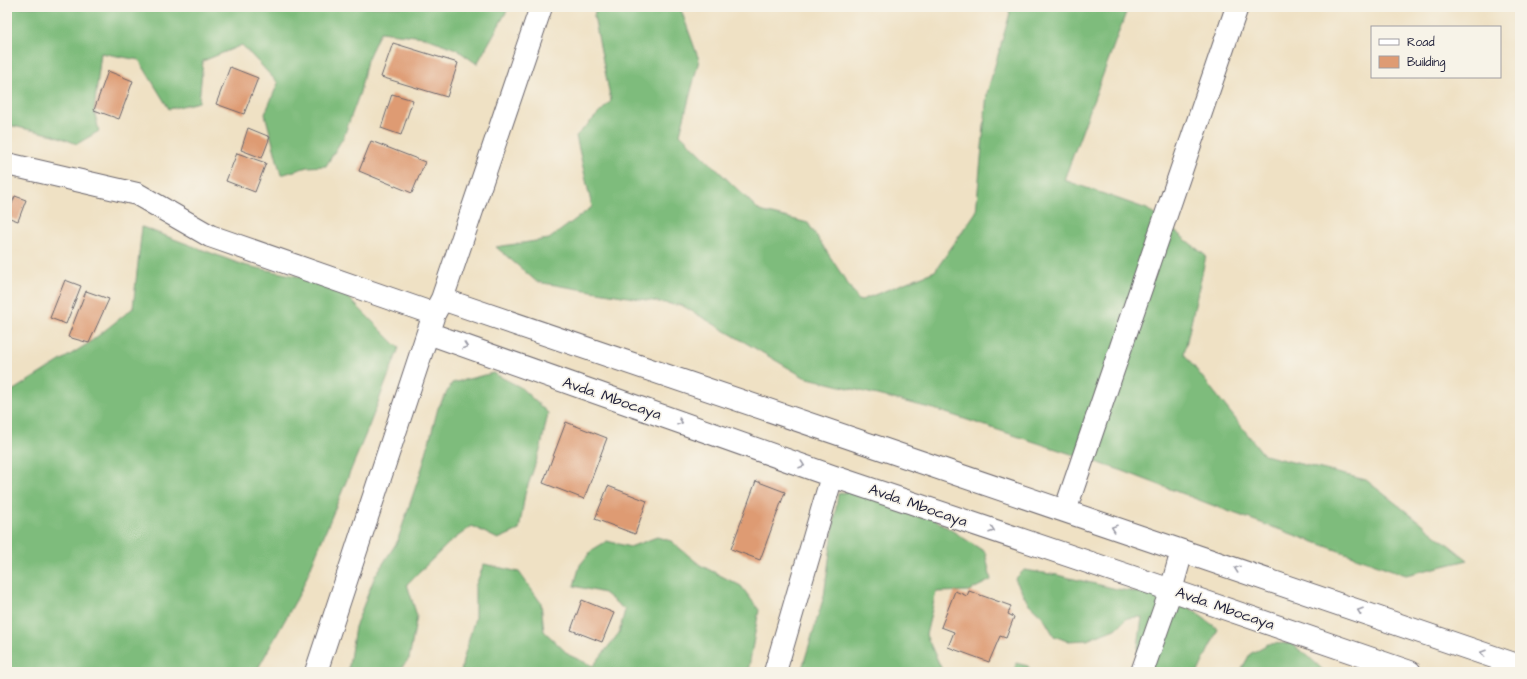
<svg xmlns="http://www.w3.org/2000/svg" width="1527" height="679" font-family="'Architects Daughter',sans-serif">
<rect width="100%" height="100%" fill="#f7f3e8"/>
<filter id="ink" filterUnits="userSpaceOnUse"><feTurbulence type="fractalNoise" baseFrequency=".025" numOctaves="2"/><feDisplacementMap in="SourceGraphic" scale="8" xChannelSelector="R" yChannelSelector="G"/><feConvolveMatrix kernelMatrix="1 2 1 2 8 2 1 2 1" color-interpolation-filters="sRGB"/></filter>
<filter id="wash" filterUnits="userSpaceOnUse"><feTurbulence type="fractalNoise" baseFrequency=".012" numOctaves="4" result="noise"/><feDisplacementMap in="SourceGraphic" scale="16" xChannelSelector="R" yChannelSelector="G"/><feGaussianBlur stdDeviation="0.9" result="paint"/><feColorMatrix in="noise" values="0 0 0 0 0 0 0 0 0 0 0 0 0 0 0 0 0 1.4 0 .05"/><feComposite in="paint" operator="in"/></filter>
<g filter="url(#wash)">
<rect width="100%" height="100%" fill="#efe1c4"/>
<path fill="#7ebc7c" stroke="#506f5c" d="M7,7H509L477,64L456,49L424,37L380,32L367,60L360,92L344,136L326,166L307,167L281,175L265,114L278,83L242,45L203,61L199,102L169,109L139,60L101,53L94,110L99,131L77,144L54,135L8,125L7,124Z
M596,7H680L699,60L680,134L760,211L808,223L859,301L935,271L976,212L987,93L1010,13L1007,7H1128L1064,180L1147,209L1206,256L1184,354L1264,455L1366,480L1468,560L1406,575L1225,510L1123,471L934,409L804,377L683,306L537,282L496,247L549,239L592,207L576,136L611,101L594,16Z
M142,227L243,265L335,284L399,348L369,426L301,591L256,672H7V394L89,343L133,308Z
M493,373L520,387L548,413L541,447L525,494L519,530L498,539L472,526L449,543L407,584L417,616L409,659L397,672H348L355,627L375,576L397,542L423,465L438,408L452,383Z
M863,487L911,504L985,552L991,580L969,591L936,592L926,635L943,672H801L824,596L838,494Z
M657,537L671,541L700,565L741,586L759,610L748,672H461L463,660L475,618V587L484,564L519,572L541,603L544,631L569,655L593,666L619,633L625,610L604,593L574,586L580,565L592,550L607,541L630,547Z
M1024,570L1057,575L1117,589L1178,599L1218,629L1198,672H1152L1137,655L1142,617L1127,618L1117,628L1087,640L1067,641L1054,636L1043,617L1028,603L1015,579Z
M1290,643L1308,656L1325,672H1240L1250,654L1268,644Z
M1016,663L1028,666L1031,672H1014Z"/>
<g id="blocks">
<path fill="#de9b73" d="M393,43L458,63L447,97L381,77Z
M230,67L258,78L244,114L216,104Z
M108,71L133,81L119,119L94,110Z
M392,94L413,100L401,135L381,128Z
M248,128L270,137L262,158L241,150Z
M371,141L425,162L412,193L359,171Z
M237,153L266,163L255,192L226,181Z
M15,196L26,200L18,221L7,217Z
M65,280L81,286L66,324L50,318Z
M86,291L109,299L89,343L68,337Z
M566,422L607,438L584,499L543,483Z
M756,481L785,492L760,560L731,549Z
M608,486L647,501L635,534L595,519Z
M955,591L967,596L969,591L1011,606L1008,614L1014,617L1006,638L1000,636L989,662L948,647L954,632L941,627Z
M582,600L614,613L602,642L571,630Z"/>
</g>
</g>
<g filter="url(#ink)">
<use href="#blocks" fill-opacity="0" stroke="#6a656b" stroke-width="1"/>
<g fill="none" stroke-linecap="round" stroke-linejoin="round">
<g stroke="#6a656b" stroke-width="24">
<path id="street" d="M7,164L137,194L210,236L434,314
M442,299L1520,666
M428,333L832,476L1171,590L1410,672
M1065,511L1237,7
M316,672L434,314L442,299L541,7
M775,672L832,476
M1142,672L1171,590L1182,551"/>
</g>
<use href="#street" stroke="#fff" stroke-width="22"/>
</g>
<defs><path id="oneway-chevron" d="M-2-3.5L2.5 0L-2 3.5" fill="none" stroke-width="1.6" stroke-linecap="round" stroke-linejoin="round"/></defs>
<g stroke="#9c9ca7">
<use href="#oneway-chevron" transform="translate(465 346) rotate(19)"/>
<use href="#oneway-chevron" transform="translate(680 422) rotate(19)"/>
<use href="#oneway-chevron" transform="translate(802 465) rotate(19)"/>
<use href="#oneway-chevron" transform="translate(1114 528) rotate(-161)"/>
<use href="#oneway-chevron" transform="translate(992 530) rotate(19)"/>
<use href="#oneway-chevron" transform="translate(1237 569) rotate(-161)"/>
<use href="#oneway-chevron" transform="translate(1360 611) rotate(-161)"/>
<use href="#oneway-chevron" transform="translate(1483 653) rotate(-161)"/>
</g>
</g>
<g text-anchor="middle" stroke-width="3.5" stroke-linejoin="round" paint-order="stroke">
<g font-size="15" fill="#22223b" stroke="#f7f3e8">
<text transform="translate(612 398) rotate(19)" y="5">Avda. Mbocaya</text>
<text transform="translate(918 505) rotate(19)" y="5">Avda. Mbocaya</text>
<text transform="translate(1225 608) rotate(19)" y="5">Avda. Mbocaya</text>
</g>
</g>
<rect width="1527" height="679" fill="none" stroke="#f7f3e8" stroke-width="24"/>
<rect x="1371" y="26" width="130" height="52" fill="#f7f3e8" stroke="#a29fa3"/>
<rect x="1379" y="39" width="20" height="6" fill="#ffffff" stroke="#a29fa3"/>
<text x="1407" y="46" font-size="12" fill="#22223b">Road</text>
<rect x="1379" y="56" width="20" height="12" fill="#de9b73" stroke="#a29fa3"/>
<text x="1407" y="66" font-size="12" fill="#22223b">Building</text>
</svg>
